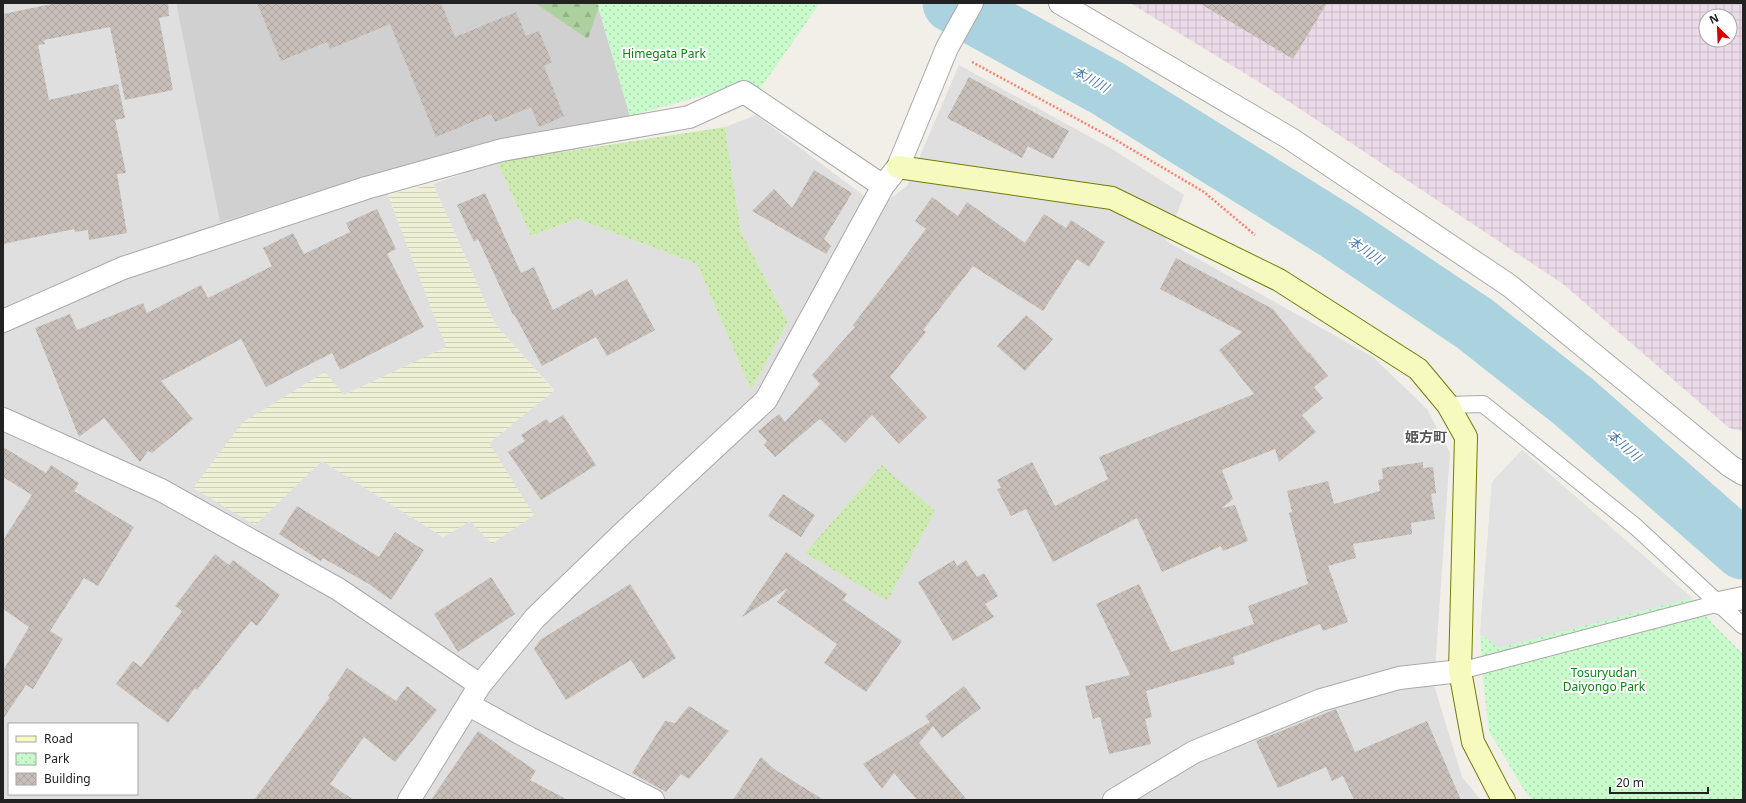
<svg xmlns="http://www.w3.org/2000/svg" width="1746" height="803" font-family="'Noto Sans','Noto Sans JP',sans-serif">
<defs>
<pattern id="industrial-grid" width="8" height="8" patternUnits="userSpaceOnUse"><rect width="8" height="8" fill="#ebdbe8"/><path d="M0 4h8M4 0v8" fill="none" stroke="#c9bcc7"/></pattern>
<pattern id="farmland-rules" width="6" height="5" patternUnits="userSpaceOnUse"><rect width="6" height="5" fill="#eef0d5"/><path d="M0 2.5h6" fill="none" stroke="#ccceb7"/></pattern>
<pattern id="grass-dots" width="8" height="8" patternUnits="userSpaceOnUse"><rect width="8" height="8" fill="#cdebb0"/><path d="M2 2h.1M6 6h.1" fill="none" stroke="#b0c997" stroke-width="1.8" stroke-linecap="round"/></pattern>
<pattern id="forest-firs" width="22" height="20" patternUnits="userSpaceOnUse"><rect width="22" height="20" fill="#add19e"/><path d="M5 1l3.5 6h-7zM16 11l3.5 6h-7z" fill="#95b388"/></pattern>
<pattern id="park-dots" width="8" height="8" patternUnits="userSpaceOnUse"><rect width="8" height="8" fill="#c8facc"/><path d="M2 2h.1M6 6h.1" fill="none" stroke="#acd6af" stroke-width="1.8" stroke-linecap="round"/></pattern>
<pattern id="building-cross-hatch" width="8" height="8" patternUnits="userSpaceOnUse"><rect width="8" height="8" fill="#c7bfb8"/><path d="M0 0l8 8M0 8l8-8" fill="none" stroke="#aba49e"/></pattern>
</defs>
<rect width="100%" height="100%" fill="#f2efe9"/>
<path fill="#e0dfdf" fill-rule="evenodd" d="M3,3H176L220,221L383,172L388,195L447,347L344,395L322,460L443,537L489,443L554,390L495,324L433,184L497,162L531,236L577,219L697,264L751,390L788,322L741,232L725,127L756,115L879,207L907,186L959,65L1112,149L1184,195L1166,241L1373,357L1427,409L1450,453L1434,685L1462,777L1481,800H3ZM9,724H137V794H9Z"/>
<path fill="url(#industrial-grid)" fill-rule="evenodd" d="M1130,3H1743V431L1729,428L1563,284L1267,87ZM1706,16H1730V40H1706Z"/>
<path fill="#d0d0d0" d="M176,3H597L630,116L383,172L220,222Z"/>
<path fill="url(#farmland-rules)" d="M433,184L495,324L554,391L489,443L534,515L492,544L470,521L443,537L322,461L255,525L193,488L243,422L325,372L344,395L446,347L388,195Z"/>
<path fill="url(#grass-dots)" d="M725,127L741,232L788,322L751,390L697,264L577,219L531,236L497,162Z
M882,465L935,511L887,601L805,553Z"/>
<path fill="url(#forest-firs)" d="M535,3H600L588,39Z"/>
<path fill="url(#park-dots)" d="M597,3H820L760,89L747,83L630,116Z
M1522,450L1692,598L1714,625L1743,654V800H1532L1526,793L1489,731L1483,679L1480,634L1492,482Z"/>
<path fill="#e2e2e2" d="M1522,450L1692,598L1499,648L1480,634L1492,482Z"/>
<g fill="none" stroke-linecap="round" stroke-linejoin="round">
<path stroke="#aad3df" stroke-width="59" d="M952,3L1107,88L1337,231L1475,324L1574,402L1743,550"/>
</g>
<path fill="url(#building-cross-hatch)" d="M57,3H168L169,16L159,18L173,90L125,100L110,27L44,40L45,44L38,45L49,100L118,84L125,118L115,120L126,173L117,174L127,233L89,240L88,230L75,232L74,229L3,244V14Z
M257,3H441L455,37L516,12L526,36L539,31L552,62L544,66L564,116L539,127L531,107L495,122L491,114L436,137L390,24L330,49L327,42L281,61Z
M1199,3H1327L1293,59Z
M969,77L1069,131L1053,159L1028,146L1022,158L947,118Z
M814,170L852,193L824,239L831,246L826,254L752,211L774,189L792,208Z
M485,193L521,273L534,267L553,310L592,289L595,296L627,279L655,330L607,356L596,337L542,366L514,314L513,315L478,239L474,242L457,205Z
M932,197L958,216L967,202L1025,243L1044,214L1066,228L1071,220L1105,242L1089,267L1077,259L1043,311L973,266L923,330L926,332L890,377L927,417L899,444L872,415L845,443L820,419L775,457L764,445L767,441L758,431L779,414L785,422L820,384L812,375L855,327L853,325L926,229L915,221Z
M377,209L396,249L387,254L424,327L340,370L332,353L266,387L241,339L161,381L193,419L152,453L148,451L140,462L104,418L79,437L35,328L70,314L77,330L143,303L147,313L201,285L208,298L272,266L263,248L293,233L304,254L350,232L346,223Z
M1176,258L1273,309L1308,353L1309,352L1328,376L1314,387L1323,398L1302,415L1316,432L1279,462L1275,449L1222,470L1233,499L1222,508L1235,505L1248,541L1223,551L1221,546L1162,572L1137,518L1053,562L1026,509L1011,516L997,489L1001,488L997,480L1032,462L1055,506L1108,479L1099,457L1254,394L1219,350L1242,332L1160,289Z
M1026,315L1053,339L1025,371L997,346Z
M563,415L596,465L541,500L508,452L525,441L521,435L546,419L550,423Z
M3,447L46,473L51,465L79,483L74,491L134,527L98,586L84,578L50,631L63,639L33,689L26,685L3,719V671L29,627L3,609V540L32,495L3,477Z
M1423,462V468L1433,467L1436,493L1431,494L1435,519L1411,523L1412,534L1353,544L1356,558L1328,566L1348,622L1323,631L1320,624L1233,657L1235,664L1146,691L1152,717L1145,719L1151,744L1109,754L1100,717L1093,719L1085,686L1130,675L1096,604L1139,584L1171,652L1254,624L1248,606L1308,584L1289,513L1292,512L1287,491L1328,481L1334,504L1380,491L1378,480L1383,479L1382,468Z
M783,494L815,515L801,537L768,516Z
M297,506L379,557L395,532L424,550L391,600L369,584L323,558L321,561L279,534Z
M786,552L847,594L843,600L902,641L866,692L824,663L837,644L777,602L788,588L742,617Z
M215,554L229,565L233,560L280,595L257,626L251,621L197,690L195,688L168,723L116,684L133,661L141,667L182,611L175,606Z
M954,560L957,566L966,560L977,577L984,573L998,596L985,604L994,617L953,641L918,582Z
M491,577L515,614L458,652L434,614Z
M630,584L676,658L643,679L631,660L566,700L534,649L540,640Z
M347,668L396,701L407,686L437,710L395,762L364,737L330,784L354,800H254L330,697L328,696Z
M964,686L981,708L942,738L933,726L919,743L967,800H917L894,773L882,789L863,764L930,722L925,716Z
M689,706L729,731L689,779L681,774L666,792L632,773L665,721L675,723Z
M1336,709L1355,752L1427,721L1461,800H1354L1343,776L1332,781L1326,767L1278,788L1256,741Z
M478,731L536,771L530,780L568,800H431Z
M761,757L774,769L824,800H733Z"/>
<g fill="none" stroke-linecap="round" stroke-linejoin="round">
<g stroke="#a9a9a9" stroke-width="18">
<path id="lane" d="M1448,405L1483,404L1636,527L1743,626
M1460,671L1719,603"/>
</g>
<g stroke="#a9a9a9" stroke-width="24">
<path id="street" d="M1060,3L1291,139L1510,286L1730,466L1743,474
M3,321L123,268L366,188L502,150L689,117L744,92L883,186
M3,419L161,490L338,589L480,685
M1719,603L1743,598
M469,705L529,738L653,800
M409,800L480,685L535,618L625,531L766,400L883,186L898,167L947,48L972,3
M1114,800L1194,752L1321,700L1399,678L1460,671"/>
</g>
<g stroke="#707d05" stroke-width="24">
<path id="secondary" d="M898,167L1112,198L1279,280L1418,369L1448,405L1466,437L1460,671L1473,742L1500,794L1504,800"/>
</g>
<path stroke="#fa8072" stroke-width="2.5" stroke-dasharray="2 2" stroke-linecap="butt" d="M972,62L1114,139L1204,192L1255,235"/>
<use href="#lane" stroke="#fff" stroke-width="16"/>
<use href="#street" stroke="#fff" stroke-width="22"/>
<use href="#secondary" stroke="#f7fabf" stroke-width="22"/>
</g>
<g text-anchor="middle" stroke-width="4" stroke-linejoin="round" paint-order="stroke">
<g font-size="12" fill="#0c8416" stroke="#fff">
<text x="664" y="58">Himegata Park</text>
<text x="1604" y="677">Tosuryudan<tspan x="1604" dy="14">Daiyongo Park</tspan></text>
</g>
<g font-size="13" font-style="italic" fill="#4a7aab" stroke="#fff">
<text transform="translate(1091 79) rotate(29)" y="5">本川川</text>
<text transform="translate(1366 250) rotate(34)" y="5">本川川</text>
<text transform="translate(1624 445) rotate(41)" y="5">本川川</text>
</g>
<g font-size="14" font-weight="bold" fill="#555" stroke="#fff">
<text x="1426" y="442">姫方町</text>
</g>
</g>
<rect width="1746" height="803" fill="none" stroke="#222222" stroke-width="8"/>
<rect x="8" y="723" width="130" height="72" fill="#ffffff" stroke="#a7a7a7"/>
<rect x="16" y="736" width="20" height="6" fill="#f7fabf" stroke="#a7a7a7"/>
<text x="44" y="743" font-size="12" fill="#222222">Road</text>
<rect x="16" y="753" width="20" height="12" fill="url(#park-dots)" stroke="#a7a7a7"/>
<text x="44" y="763" font-size="12" fill="#222222">Park</text>
<rect x="16" y="773" width="20" height="12" fill="url(#building-cross-hatch)" stroke="#a7a7a7"/>
<text x="44" y="783" font-size="12" fill="#222222">Building</text>
<g transform="translate(1718 28) rotate(336)"><circle r="19" fill="#ffffff" stroke="#a7a7a7"/>
<path d="M0-3L7 15L0 10L-7 15Z" fill="#d40000"/>
<text y="-6" font-size="11" font-weight="bold" text-anchor="middle" fill="#222222">N</text>
</g>
<path d="M1610 787v6h98v-6" fill="none" stroke="#222222" stroke-width="2"/>
<text x="1616" y="787" font-size="12" fill="#222222" stroke="#ffffff" stroke-width="3" paint-order="stroke">20 m</text>
</svg>
